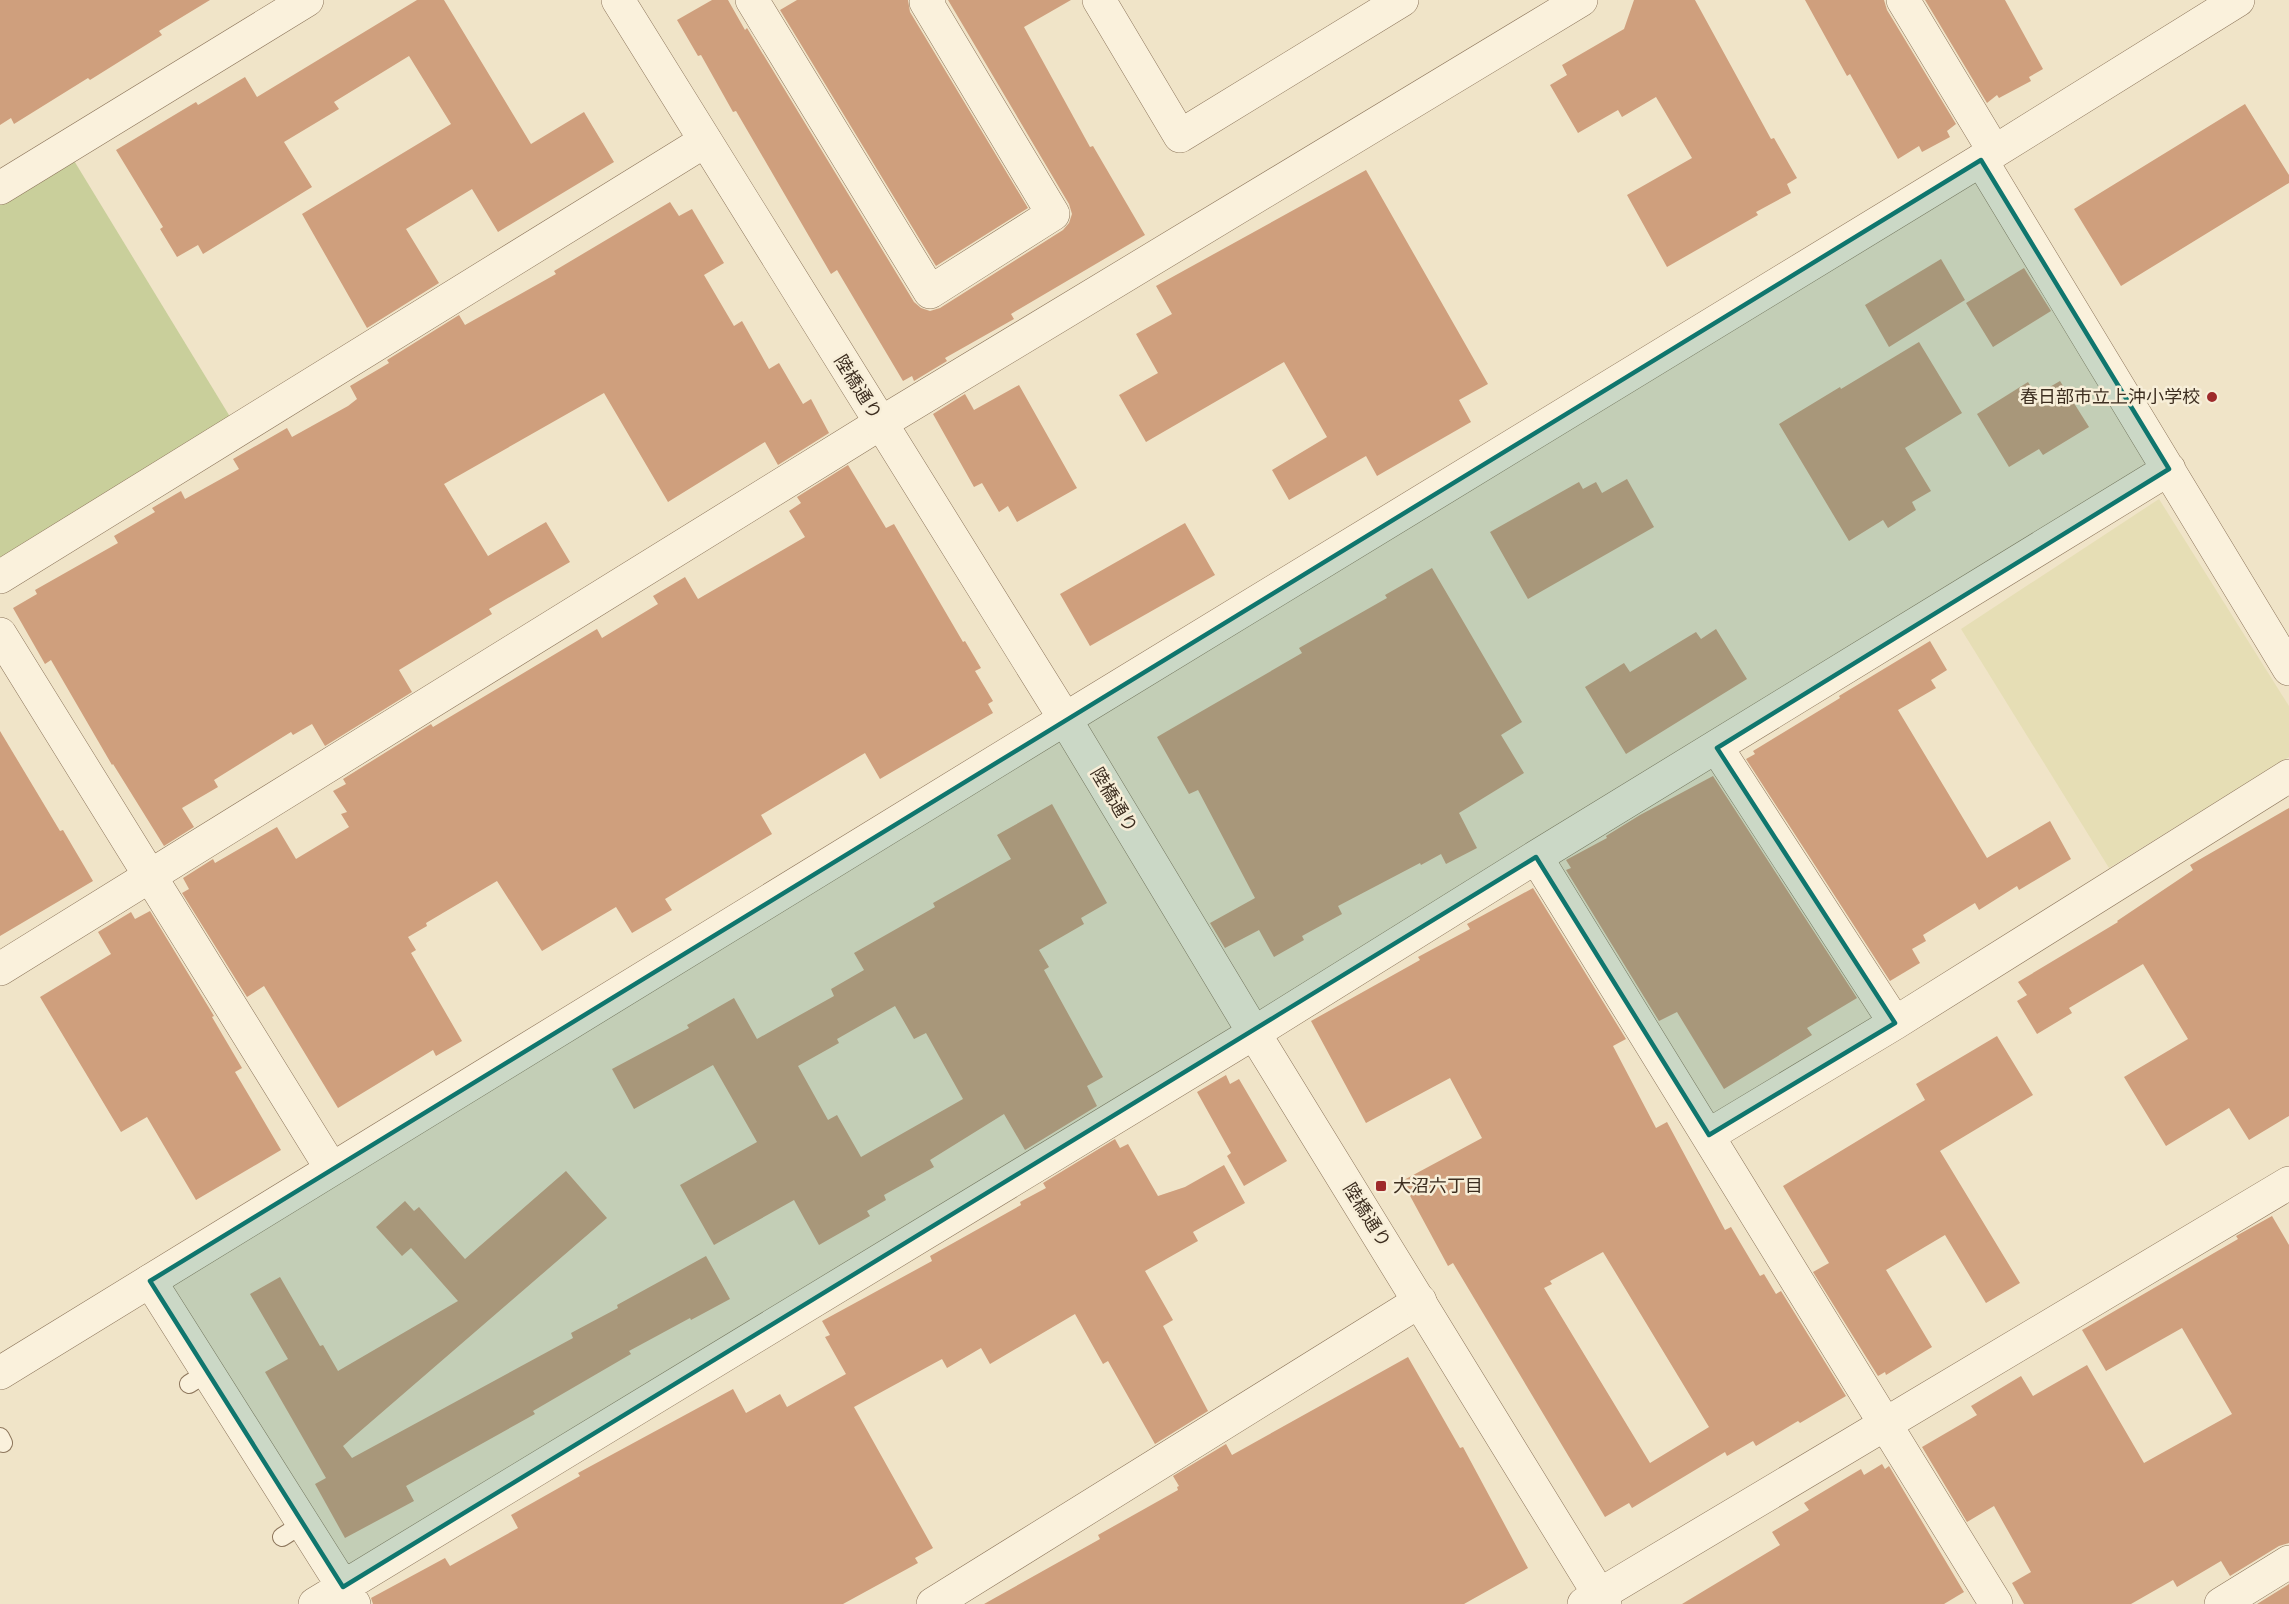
<svg xmlns="http://www.w3.org/2000/svg" width="2289" height="1604" font-family="'Crimson Pro','Noto Sans JP',serif">
<rect width="100%" height="100%" fill="#f0e4c8"/>
<path fill="#e6deb5" d="M2159,499L2289,706V757L2109,868L1961,629Z"/>
<path fill="#c9cf9b" d="M73,159L232,420L0,563V204Z"/>
<path fill="#cf9f7d" fill-rule="evenodd" d="M0,0H210L159,31L162,35L90,80L88,78L14,124L11,118L0,125Z
M417,0H444L531,144L584,112L614,162L498,232L472,189L406,229L439,283L367,328L302,214L451,124L409,56L334,102L339,109L284,142L312,187L203,254L198,245L177,257L160,229L163,227L116,150L196,102L198,105L245,77L257,97Z
M712,0H728L745,30L747,28L914,302L921,308L930,311L940,308L1063,230L1069,223L1072,214L1069,204L948,0H1071L1024,27L1090,147L1093,146L1145,235L1011,314L1014,319L945,358L947,361L914,381L912,376L903,381L837,270L831,274L736,111L733,112L701,55L698,56L677,20Z
M797,0H908L910,12L1028,208L936,266L780,10Z
M1634,0H1695L1771,139L1774,138L1797,178L1787,184L1791,193L1756,212L1758,215L1667,267L1627,195L1692,158L1656,97L1622,117L1618,110L1578,133L1550,85L1567,75L1562,65L1624,29Z
M1805,0H1884L1887,10L1956,124L1947,131L1950,137L1922,152L1919,146L1898,159L1850,74L1847,76Z
M1925,0H2005L2043,69L2029,77L2031,81L1999,98L1997,95L1987,103Z
M2245,104L2289,175V183L2121,286L2074,209Z
M1366,170L1488,384L1459,400L1471,422L1377,476L1366,456L1289,500L1272,470L1327,437L1284,362L1146,442L1119,395L1158,373L1136,334L1172,314L1156,286Z
M670,202L679,216L692,209L724,263L704,275L734,326L742,321L769,369L779,363L803,404L811,399L829,433L778,465L765,442L668,502L604,393L444,484L488,556L546,522L570,562L489,609L492,614L399,670L412,692L325,746L312,724L293,735L291,732L214,780L218,787L182,808L194,827L164,846L113,764L112,765L51,660L45,664L13,608L37,594L35,590L118,543L114,536L155,512L152,508L181,491L185,499L239,469L233,459L287,428L292,437L348,406L357,399L350,386L389,363L387,360L459,315L465,325L556,274L554,271Z
M1941,259L1965,300L1889,347L1865,305Z
M2024,268L2051,311L1993,347L1966,303Z
M1919,342L1962,413L1905,448L1931,491L1912,502L1916,510L1888,528L1883,520L1849,541L1779,424L1840,387L1841,389Z
M2060,381L2089,427L2043,455L2039,449L2009,467L1977,414L2028,382L2036,395Z
M1019,385L1077,488L1017,522L1008,506L999,512L982,483L974,487L933,414L965,394L974,410Z
M848,465L886,528L894,524L963,642L965,641L981,668L975,671L993,701L988,704L993,713L880,779L865,753L761,815L772,834L665,899L672,910L632,933L616,907L542,951L497,881L426,923L427,926L408,937L416,950L411,953L462,1041L436,1056L433,1050L338,1108L264,986L247,997L182,893L189,889L183,878L213,859L215,863L277,827L296,859L349,827L341,814L347,812L333,791L346,784L343,779L431,724L433,727L597,629L602,638L658,604L653,596L685,577L698,599L805,537L789,511L801,503L797,497Z
M1627,479L1654,527L1528,599L1490,532L1579,482L1583,489L1596,482L1602,493Z
M1185,523L1215,575L1090,646L1060,594Z
M1432,568L1522,722L1501,735L1524,773L1459,813L1477,848L1446,864L1441,854L1421,865L1420,863L1338,906L1342,914L1302,936L1304,940L1274,957L1259,930L1225,948L1210,923L1255,898L1198,790L1189,794L1157,737L1302,653L1299,648L1387,598L1385,595Z
M1716,629L1747,679L1626,754L1585,687L1624,663L1630,672L1696,632L1701,639Z
M1930,641L1947,670L1931,680L1936,688L1898,710L1987,858L2050,821L2071,859L2019,890L2017,886L1979,910L1975,903L1923,935L1926,941L1912,949L1920,963L1890,981L1746,759L1755,754L1753,751L1840,698L1839,696Z
M0,731L60,831L63,830L93,881L0,936Z
M1713,776L1857,998L1807,1028L1812,1035L1724,1089L1677,1012L1659,1021L1566,870L1571,868L1566,860L1607,838L1606,836L1640,815Z
M1052,804L1107,903L1081,918L1084,924L1039,950L1049,967L1044,970L1103,1077L1087,1086L1097,1106L1025,1150L1004,1114L930,1160L934,1167L884,1195L886,1200L867,1211L870,1216L819,1245L794,1200L714,1245L680,1185L757,1142L713,1065L634,1109L612,1069L689,1028L687,1025L734,998L757,1039L834,996L831,989L864,970L854,953L935,907L933,903L1011,859L997,835ZM895,1006L914,1039L926,1033L963,1099L861,1157L837,1115L828,1120L798,1066L839,1043L837,1039Z
M2289,808V1116L2249,1140L2229,1108L2166,1146L2124,1077L2188,1039L2143,964L2069,1008L2072,1013L2037,1034L2017,1001L2027,995L2018,982L2118,922L2117,921L2193,870L2190,865Z
M1533,888L1626,1039L1613,1046L1656,1128L1667,1122L1725,1230L1731,1227L1760,1276L1764,1274L1776,1294L1781,1291L1846,1396L1800,1423L1798,1421L1756,1446L1753,1441L1727,1456L1725,1452L1632,1508L1629,1503L1605,1517L1453,1263L1448,1266L1402,1181L1482,1138L1450,1078L1366,1123L1311,1021L1420,960L1418,957L1470,929L1467,924ZM1603,1252L1709,1427L1650,1463L1544,1288L1552,1284L1550,1281Z
M150,911L214,1016L212,1017L242,1068L235,1072L281,1150L196,1200L147,1117L121,1132L40,997L111,954L98,932L131,912L135,919Z
M1997,1036L2033,1095L1940,1151L2020,1283L1986,1303L1945,1235L1886,1270L1932,1347L1886,1375L1885,1372L1878,1376L1813,1272L1829,1263L1783,1186L1925,1100L1916,1084Z
M1226,1075L1230,1084L1239,1079L1287,1161L1244,1186L1227,1156L1231,1153L1197,1092Z
M1115,1139L1120,1148L1128,1144L1158,1196L1185,1187L1224,1165L1245,1203L1193,1232L1198,1241L1145,1271L1173,1320L1163,1326L1208,1411L1155,1444L1108,1361L1103,1364L1075,1314L990,1364L981,1348L947,1368L942,1359L854,1407L933,1548L915,1558L918,1563L843,1604H373L371,1598L445,1558L450,1566L518,1528L511,1515L580,1476L578,1473L733,1389L746,1413L780,1394L787,1407L846,1374L825,1337L830,1335L822,1321L932,1261L930,1256L1021,1205L1020,1202L1046,1188L1043,1183Z
M566,1171L607,1218L343,1446L352,1458L573,1338L571,1333L618,1308L617,1305L706,1256L730,1299L691,1320L690,1318L629,1351L631,1354L533,1411L535,1414L406,1486L414,1501L345,1538L315,1484L326,1478L265,1372L288,1359L250,1294L280,1277L320,1346L323,1345L338,1371L458,1301L411,1248L402,1256L376,1227L405,1201L414,1211L419,1207L465,1259Z
M2272,1216L2289,1245V1543L2279,1546L2230,1576L2221,1561L2177,1587L2173,1580L2131,1604H2024L2012,1583L2031,1572L1994,1506L1967,1522L1922,1447L1977,1415L1971,1406L2021,1376L2033,1396L2087,1365L2144,1463L2232,1414L2182,1328L2106,1371L2082,1330L2238,1239L2236,1236Z
M1408,1357L1460,1448L1463,1447L1528,1568L1464,1604H984L1100,1539L1098,1535L1178,1490L1177,1487L1179,1486L1173,1476L1226,1444L1232,1455Z
M1882,1464L1885,1469L1889,1466L1964,1592L1944,1604H1682L1780,1545L1772,1532L1809,1510L1804,1503L1861,1469L1864,1475Z
M2289,1584V1604H2257Z"/>
<g fill="none" stroke-linecap="round" stroke-linejoin="round">
<g stroke="#8d765c" stroke-width="20">
<path id="service" d="M189,1384L208,1372
M0,1437L3,1443
M282,1537L304,1523"/>
</g>
<g stroke="#8d765c" stroke-width="34">
<path id="minor" d="M752,0L930,292L1053,214L926,2L929,0
M1099,0L1180,136L1402,0
M1903,0L1994,151
M1981,160L2289,669
M0,188L307,0
M0,577L705,141
M0,634L331,1168
M1717,748L1895,1023
M1536,857L1996,1604
M0,969L881,423L1581,0
M1709,1135L1895,1023L2289,776
M150,1281L354,1604
M315,1604L1254,1033L1536,857L2169,469
M933,1604L1420,1301
M1584,1604L2289,1183
M2221,1604L2289,1562"/>
</g>
<g stroke="#8d765c" stroke-width="34">
<path id="tertiary" d="M618,0L1065,719L1254,1033L1605,1604
M0,1373L1065,719L1981,160L2238,0"/>
</g>
<use href="#service" stroke="#faf1dc" stroke-width="18"/>
<use href="#minor" stroke="#faf1dc" stroke-width="33"/>
<use href="#tertiary" stroke="#faf1dc" stroke-width="33"/>
</g>
<path fill="#0f766e" fill-opacity="0.2" stroke="#0f766e" stroke-width="4.5" stroke-linejoin="round" d="M1981,160L2169,469L1717,748L1895,1023L1709,1135L1536,857L343,1587L150,1281Z"/>
<g fill="#9e2a2b" stroke="#f7eed8" stroke-width="2">
<circle cx="2212" cy="397" r="6"/>
<rect x="1375" y="1180" width="12" height="12" rx="3"/>
</g>
<g text-anchor="middle" stroke-width="5" stroke-linejoin="round" paint-order="stroke">
<g font-size="18" fill="#3d2e20" stroke="#f7eed8">
<text transform="translate(858 387) rotate(58)" y="6">陸橋通り</text>
<text transform="translate(1114 800) rotate(59)" y="6">陸橋通り</text>
<text transform="translate(1367 1215) rotate(58)" y="6">陸橋通り</text>
</g>
<g font-size="18" fill="#3d2e20" stroke="#f7eed8" text-anchor="end">
<text x="2200" y="403">春日部市立上沖小学校</text>
<text x="1393" y="1192" text-anchor="start">大沼六丁目</text>
</g>
</g>
</svg>
